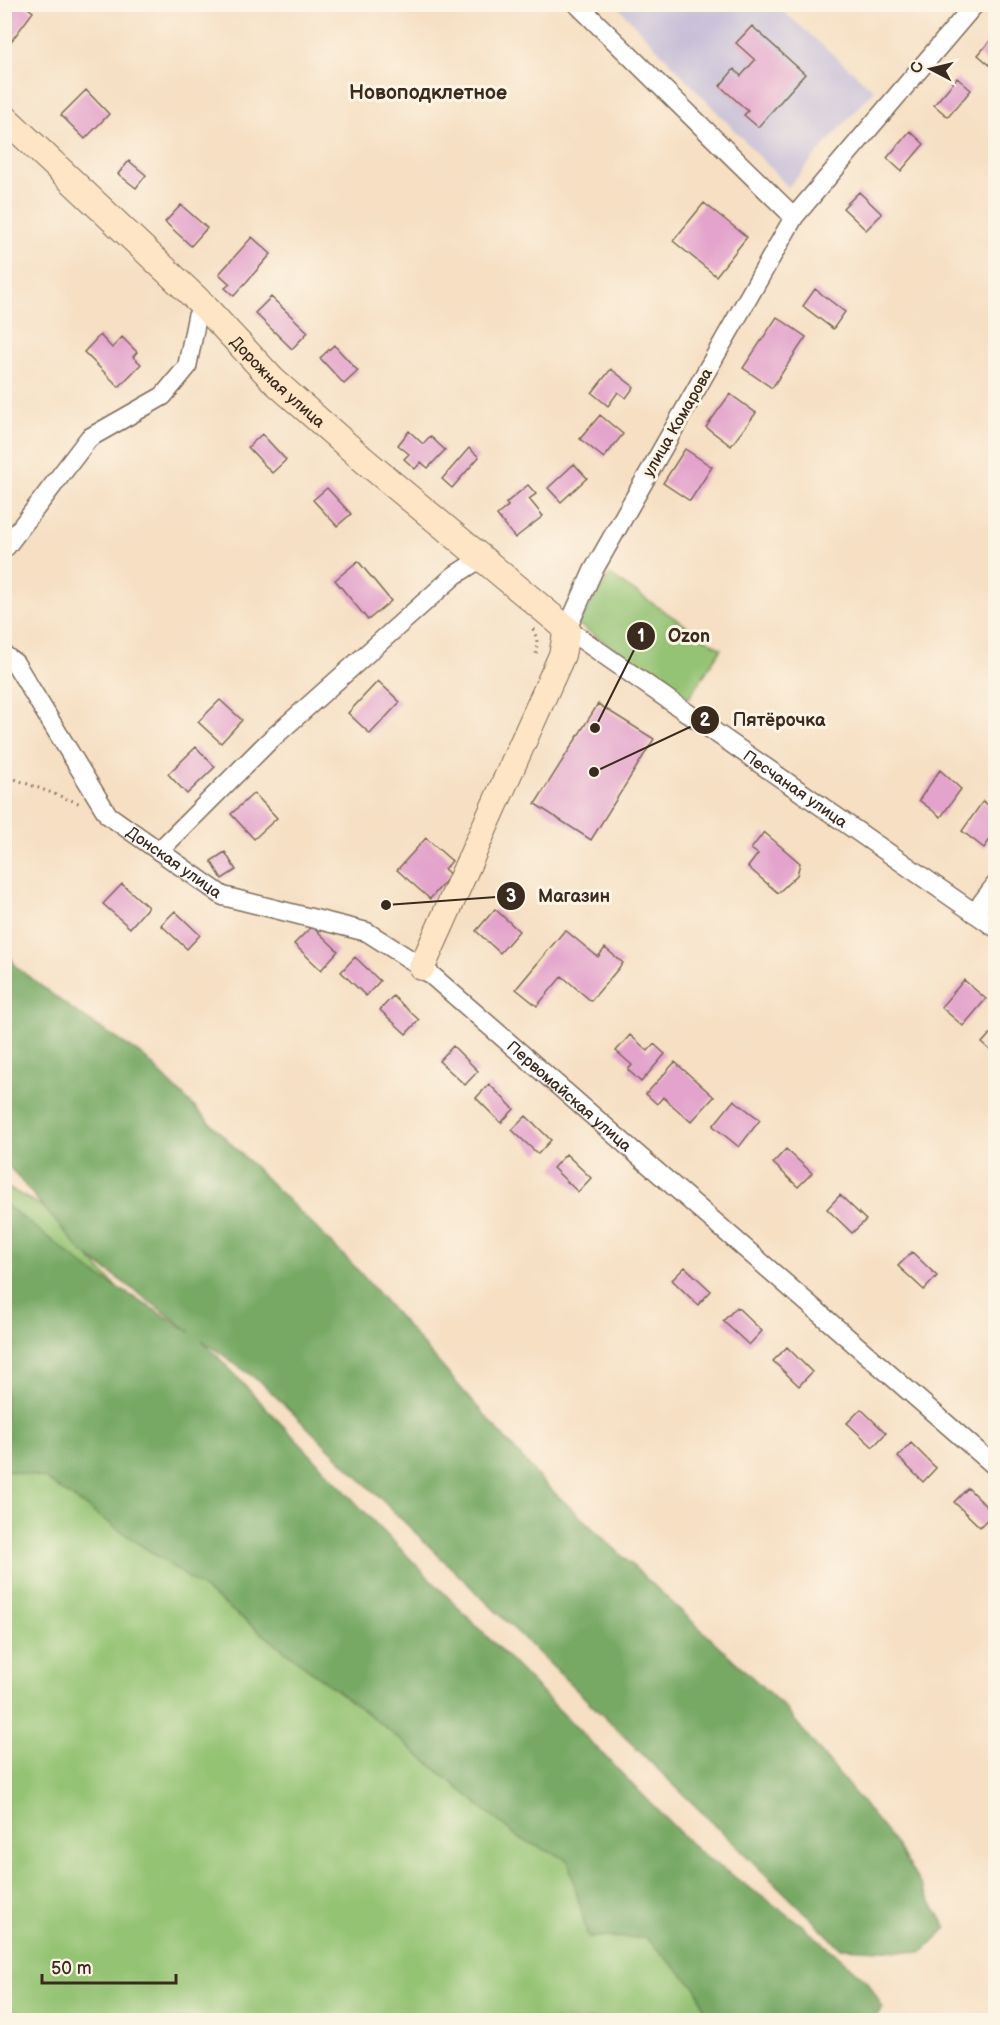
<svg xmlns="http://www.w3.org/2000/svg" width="1000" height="2025" font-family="'Balsamiq Sans',sans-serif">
<rect width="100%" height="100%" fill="#fcf5e5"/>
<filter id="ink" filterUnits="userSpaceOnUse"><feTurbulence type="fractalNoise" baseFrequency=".0167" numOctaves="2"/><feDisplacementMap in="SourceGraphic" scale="12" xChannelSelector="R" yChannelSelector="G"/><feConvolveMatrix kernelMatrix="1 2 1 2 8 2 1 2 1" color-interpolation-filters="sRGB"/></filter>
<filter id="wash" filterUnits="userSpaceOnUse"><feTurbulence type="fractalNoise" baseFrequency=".008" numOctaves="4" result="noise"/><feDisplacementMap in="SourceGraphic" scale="24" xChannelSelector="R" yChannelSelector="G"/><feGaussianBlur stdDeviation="1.35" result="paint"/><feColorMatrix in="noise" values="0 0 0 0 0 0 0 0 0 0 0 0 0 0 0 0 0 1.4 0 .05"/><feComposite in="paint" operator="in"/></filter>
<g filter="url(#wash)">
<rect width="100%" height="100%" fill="#f6dfc3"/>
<path fill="#c8bfd8" d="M616,5H776L874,90L788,187Z"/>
<path fill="#94c373" stroke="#687648" stroke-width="1.5" d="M610,575L721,649L689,698L578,624Z
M4,1186L42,1206L789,2020H5Z"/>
<path fill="#77a965" stroke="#596a42" stroke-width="1.5" d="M5,947L16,967L77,1013L142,1055L355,1267L543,1482L784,1707L895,1843L947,1928L922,1952L841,1948L263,1384L202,1340L374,1522L698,1851L802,1925L868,1982L883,2008L873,2020H709L697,1989L646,1938L588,1937L568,1860L519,1838L382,1725L200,1586L44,1478L5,1470V1204L95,1274L191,1332L82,1252L5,1162Z"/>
<g id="blocks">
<path fill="#e3a3cc" d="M4,4H23L33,12L4,51Z
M752,26L805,74L758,127L744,115L748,111L720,86L734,69L741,76L755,60L736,43Z
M996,34V63L992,67L978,55Z
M957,78L971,90L948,117L934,105Z
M86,90L109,114L85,139L61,115Z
M910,131L924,144L901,171L887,158Z
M129,161L146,175L136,188L118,174Z
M859,192L882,214L866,230L843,208Z
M704,203L747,237L716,276L673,241Z
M181,205L207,228L191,246L165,222Z
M252,237L271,254L234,296L225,288L230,284L219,274Z
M815,289L845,312L833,329L803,306Z
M271,297L308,332L292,349L255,313Z
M777,317L806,337L772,388L743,368Z
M100,335L112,348L122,337L137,352L133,357L141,364L119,387L84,352Z
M334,345L358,371L344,384L320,358Z
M611,369L634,387L626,398L618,392L608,406L592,393Z
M730,394L756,413L731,446L706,427Z
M600,415L623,434L604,458L580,439Z
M409,431L423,444L430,436L445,450L428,468L421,462L415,469L404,459L409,454L398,445Z
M262,434L286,460L272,473L248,447Z
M469,448L479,457L452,488L442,479Z
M685,449L712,467L690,501L663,483Z
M574,464L587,478L561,502L548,488Z
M528,485L536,494L529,499L543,516L515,538L497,515L508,506L506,503Z
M327,488L351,514L337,526L313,500Z
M358,561L391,601L368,620L335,580Z
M378,681L400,702L370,734L348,713Z
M220,700L242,720L221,743L198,722Z
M598,704L654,739L591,840L535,804Z
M196,747L215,767L187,794L168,774Z
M940,770L961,789L941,817L919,800Z
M254,793L277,818L254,839L231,814Z
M983,801L996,812V831L984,848L962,831Z
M764,832L800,863L797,875L778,893L748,867L758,854L751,849Z
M426,838L452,861L444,869L451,875L430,899L397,870Z
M225,852L236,870L222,879L211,861Z
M122,884L148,907L130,928L103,904Z
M495,909L519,931L500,953L476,931Z
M175,911L200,935L187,949L161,925Z
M312,926L338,951L321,970L294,944Z
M565,930L598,957L605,948L623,963L591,1001L562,976L537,1006L516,989Z
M355,957L380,981L366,996L341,972Z
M964,980L986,999L963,1026L941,1007Z
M393,996L419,1020L406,1034L380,1010Z
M996,1027V1055L982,1043Z
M630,1035L648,1051L654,1044L665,1054L641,1082L628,1070L632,1065L616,1051Z
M453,1046L478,1071L465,1085L439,1061Z
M675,1062L714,1097L691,1122L663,1097L657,1104L646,1094Z
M489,1084L514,1109L501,1123L476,1098Z
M734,1100L760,1120L739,1147L713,1126Z
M526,1116L551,1140L538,1154L512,1130Z
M786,1149L812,1173L798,1187L773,1163Z
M566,1154L591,1178L578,1192L553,1168Z
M840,1195L866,1220L852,1233L827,1209Z
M912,1252L937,1276L924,1290L898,1266Z
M685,1267L711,1291L698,1305L672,1280Z
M737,1307L762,1331L749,1345L723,1321Z
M787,1347L812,1372L799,1386L773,1361Z
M861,1409L886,1433L873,1447L847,1423Z
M911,1443L936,1468L923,1482L898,1457Z
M968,1488L993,1513L980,1527L954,1502Z"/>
</g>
</g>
<g filter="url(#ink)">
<use href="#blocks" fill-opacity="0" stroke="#7c6958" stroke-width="1.5"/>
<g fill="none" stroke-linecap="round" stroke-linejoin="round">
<g stroke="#7c6958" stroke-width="21">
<g id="street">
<path d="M577,4L794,217"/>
<path id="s1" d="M975,4L794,217L593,571L567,629L996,928"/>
<path d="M6,547L89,438L163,396L187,367L197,317L203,305"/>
<path id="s2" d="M4,655L15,663L108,815L223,896L367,932L422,967L996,1467"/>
<path d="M159,851L268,742L455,575L480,559"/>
<path d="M974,913L996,884"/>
</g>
</g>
<g stroke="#7c6958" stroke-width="28">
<g id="secondary">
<path id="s3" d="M4,117L203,305L273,380L365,461L567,629L562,655L422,967"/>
</g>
</g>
<path stroke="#7c6958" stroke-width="3" stroke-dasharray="1.5 4.5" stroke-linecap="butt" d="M533,629L537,639L536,657
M4,775L81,804"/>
<use href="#street" stroke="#fff" stroke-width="18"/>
<use href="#secondary" stroke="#fde5c5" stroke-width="26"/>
</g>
</g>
<g text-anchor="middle" stroke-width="6" stroke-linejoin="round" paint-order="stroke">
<g font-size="16" fill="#3b2a1e" stroke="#fcf5e5">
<text dy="6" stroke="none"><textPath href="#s3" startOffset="381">Дорожная улица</textPath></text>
<text transform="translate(677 422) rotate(-60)" y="6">улица Комарова</text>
<text dy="6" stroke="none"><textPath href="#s1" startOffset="1029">Песчаная улица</textPath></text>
<text dy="6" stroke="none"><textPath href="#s2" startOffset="273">Донская улица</textPath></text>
<text dy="6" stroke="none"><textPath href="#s2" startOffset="742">Первомайская улица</textPath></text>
</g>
<g font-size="20" font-weight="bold" fill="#3b2a1e" stroke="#fcf5e5">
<text x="428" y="99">Новоподклетное</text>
</g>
</g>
<path fill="none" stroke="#3b2a1e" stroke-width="2" d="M595 728L641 636M594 772L705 720M386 905L511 896"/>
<g fill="#3b2a1e" stroke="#fcf5e5" stroke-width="2">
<circle cx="595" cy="728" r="6"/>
<circle cx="594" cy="772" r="6"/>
<circle cx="386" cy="905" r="6"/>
<circle cx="641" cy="636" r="15"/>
<circle cx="705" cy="720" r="15"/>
<circle cx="511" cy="896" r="15"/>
</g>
<g font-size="18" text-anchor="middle" font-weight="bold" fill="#fff">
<text x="641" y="642">1</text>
<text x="705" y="726">2</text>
<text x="511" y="902">3</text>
</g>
<g font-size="18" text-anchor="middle" font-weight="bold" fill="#3b2a1e" stroke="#fcf5e5" stroke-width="6" stroke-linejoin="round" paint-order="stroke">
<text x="689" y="642">Ozon</text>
<text x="779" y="726">Пятёрочка</text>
<text x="574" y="902">Магазин</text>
</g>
<rect width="1000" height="2025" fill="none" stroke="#fcf5e5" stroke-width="24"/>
<g transform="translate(931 69) rotate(277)" stroke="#fcf5e5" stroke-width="4.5" paint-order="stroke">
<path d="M0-4.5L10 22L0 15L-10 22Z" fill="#3b2a1e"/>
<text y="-9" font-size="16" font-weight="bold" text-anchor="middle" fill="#3b2a1e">С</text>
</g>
<path d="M42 1974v9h134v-9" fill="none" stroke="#3b2a1e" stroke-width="3"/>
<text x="51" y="1974" font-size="18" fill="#3b2a1e" stroke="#fcf5e5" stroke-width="4.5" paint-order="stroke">50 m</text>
</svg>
